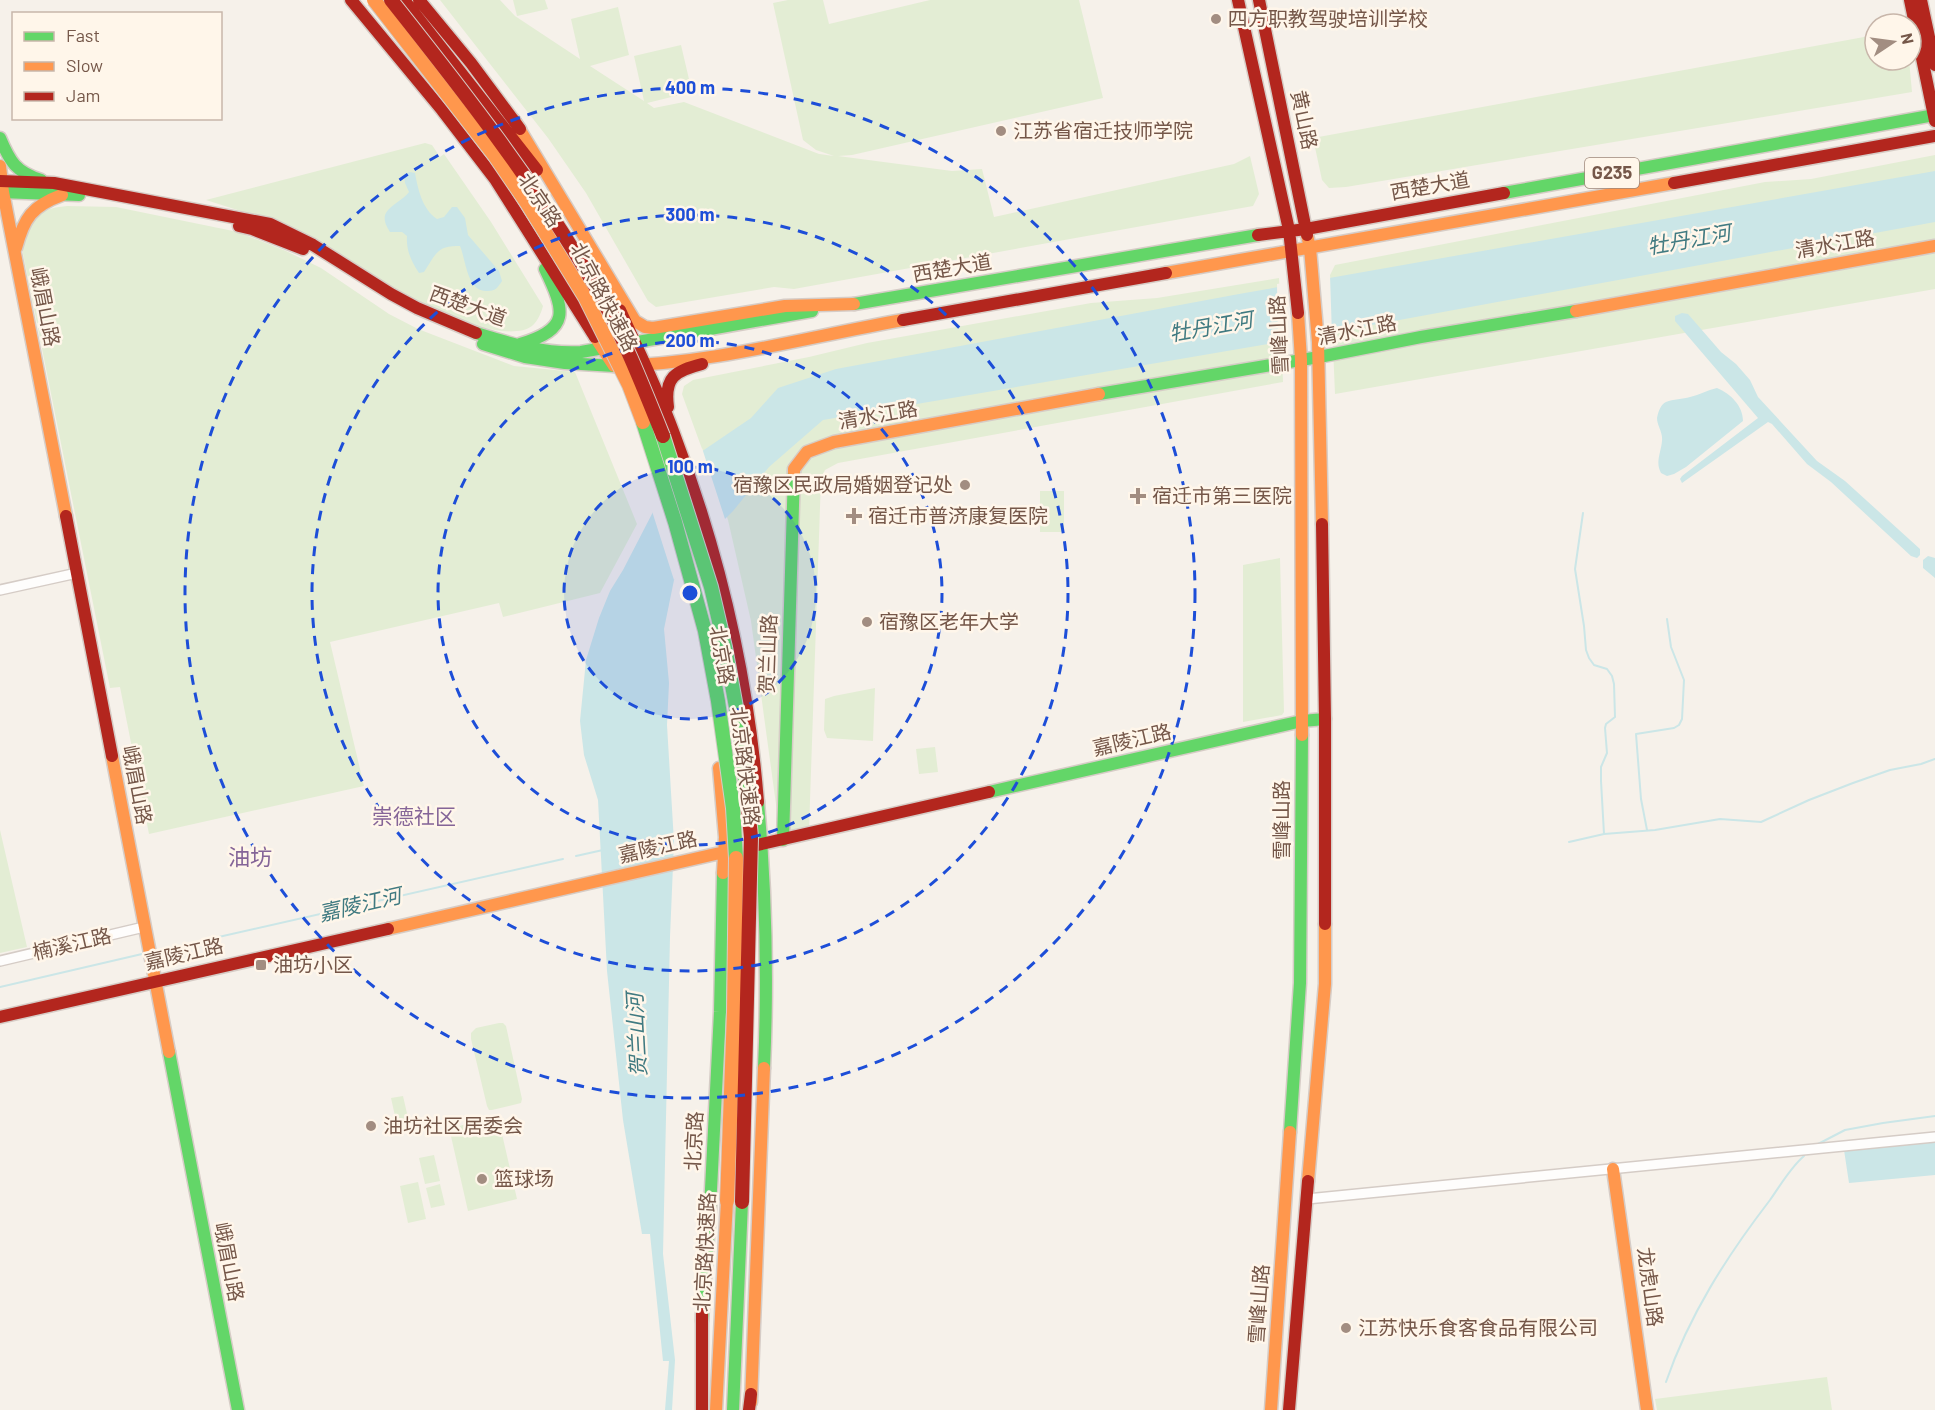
<svg xmlns="http://www.w3.org/2000/svg" width="1935" height="1410" font-family="Barlow,'Noto Sans SC',sans-serif">
<rect width="100%" height="100%" fill="#f6f1ea"/>
<path fill="#e3edd4" d="M440,0H500L515,16L580,59L571,19L618,7L629,55L590,66L644,101L634,56L681,45L692,92L647,103L654,108L684,102L819,154L834,156L816,150L803,140L773,3L788,0H823L829,24L930,0H1079L1103,98L852,155L838,156L952,171L982,169L994,217L1234,164L1250,156L1259,194L1253,206L794,289L774,287L656,307L648,301L586,193L548,138Z
M513,0H545L548,9L517,16Z
M1875,35V60H1909L1912,92L1346,187L1329,188L1322,180L1313,138Z
M425,143L432,145L440,157L444,154L491,222L543,306C541,313 538,321 532,326C515,339 471,325 453,320L250,214L206,200Z
M1935,155V289L1335,394L1330,275L1335,265L1765,182L1811,179Z
M67,206L116,207L238,232L286,251L321,268L389,314L418,329L514,366L575,372L637,524L600,593L503,617L499,603L330,642L364,786L149,834L120,687L110,688L23,254C23,220 34,209 67,206Z
M1279,278L1283,382L838,463L825,470L821,478L809,830L791,834L778,819L751,621L728,520L682,394L684,386L693,380L809,357L867,343L1091,303L1157,298Z
M1040,491H1064V532H1040Z
M1280,558L1284,712L1282,715L1243,722V565Z
M875,688L873,741L827,738L824,730L825,699L834,696Z
M935,747L938,772L919,774L916,749Z
M0,830L27,947L0,953Z
M499,1023H503L506,1026L522,1099L521,1103L492,1110H489L487,1106L471,1039V1033L476,1028Z
M403,1096L411,1131L399,1134L391,1098Z
M492,1119L499,1121L517,1199L468,1211L450,1132C459,1123 479,1122 492,1119Z
M434,1155L440,1181L425,1184L419,1158Z
M418,1182L426,1219L408,1223L400,1186Z
M440,1184L445,1205L431,1208L426,1188Z
M1827,1377L1832,1410H1657L1655,1399Z"/>
<path fill="#cbe6e7" d="M1935,171V222L1268,344L823,420L769,467L733,511L693,551L674,580L664,629L669,683L667,725L674,842L670,937L663,1254L675,1360L672,1410H665L669,1361H663L650,1234H642L623,1120L607,971L598,800L584,755L580,721L586,660L599,618L610,591L623,570L654,510L698,454L751,418L778,388L836,369L1239,294Z
M410,172L415,173C418,189 422,209 437,219L444,217L452,207H457L465,218L468,235L499,271L502,281C498,287 496,291 488,291C467,293 466,260 460,246C437,245 436,254 424,272L419,273C411,261 406,250 407,236L402,232H390C374,209 398,206 409,192L405,183L404,174Z
M1682,313L1688,314L1721,352L1736,364L1750,380L1758,397L1817,461L1845,481L1920,549V555L1917,558L1911,556L1831,482L1807,464L1772,424L1768,422L1682,483L1680,479L1682,476L1758,418L1675,321V316Z
M1717,388C1731,394 1743,406 1743,421L1686,467L1674,474L1667,476L1661,473C1655,462 1661,453 1662,441C1663,432 1657,426 1657,418C1658,412 1661,404 1666,402C1673,399 1683,399 1690,397C1700,395 1707,390 1717,388Z
M1928,556L1935,558V578L1923,568V560Z
M1935,1142V1175L1849,1183L1844,1150Z"/>
<path fill="#f6f1ea" d="M1330,275L1332,336L1278,345L1277,284Z
M702,448L726,522L696,553L686,568L674,580L651,508Z"/>
<g fill="none" stroke-linecap="round" stroke-linejoin="round">
<path stroke="#cbe6e7" stroke-width="2" d="M1583,513L1575,569L1584,626L1586,650L1589,658L1594,665L1607,669L1612,676L1614,684L1615,717L1606,724L1605,728L1607,753L1601,767V781L1604,834
M1647,830L1641,799L1636,734L1674,728L1679,725L1682,719L1684,680L1671,647L1667,619
M1569,842L1604,834L1655,830L1720,819L1761,822L1809,800L1853,783L1890,770L1921,764L1935,759
M576,856L603,850
M157,951L563,859
M0,987L142,954
M1818,1144L1845,1130L1883,1123L1935,1116
M1666,1382C1689,1315 1727,1256 1770,1200C1780,1186 1790,1168 1804,1156"/>
<g stroke="#d5ccc6" stroke-width="12">
<path id="street" d="M0,590L77,573
M0,961L144,927
M1307,1199L1935,1137"/>
</g>
<g stroke="#d6ccc6" stroke-width="15">
<path id="fast" d="M0,138C10,162 16,172 41,180
M0,192L79,195
M1504,193L1935,115
M854,304L1258,235
M476,333C512,344 542,354 581,352L812,311
M483,344L525,357L565,363L614,366
M520,344C571,329 565,311 545,269
M1099,394L1319,357L1421,337L1576,311
M989,792L1302,721L1325,719
M758,802C766,892 768,978 764,1068
M783,840L794,472
M169,1052L238,1410
M1290,1132L1300,983L1302,735
M702,1321L710,1209L720,1012L723,873
M733,1410L742,1202"/>
</g>
<g stroke="#d6ccc6" stroke-width="15">
<path id="slow" d="M514,120L635,321L645,327L653,328L785,306L854,304
M0,166L3,192L66,516
M1307,235L1310,248L1318,342L1322,524
M16,248C24,218 32,206 62,195
M1166,273L1674,183
M1576,311L1935,246
M1298,313L1301,360L1302,735
M595,337L614,366C712,364 807,337 903,320
M794,472V469L807,452L834,442L1099,394
M112,756L169,1052
M719,768L725,837L723,873
M388,929L733,850
M1613,1169L1647,1410
M1308,1181L1325,984V924
M751,1402L764,1068
M716,1410L727,1201
M1271,1410L1290,1132"/>
</g>
<g stroke="#d6ccc6" stroke-width="15">
<path id="jam" d="M351,0L442,110L495,179L595,337
M404,0L537,170
M419,0L471,63L520,129
M1238,0L1289,230L1298,313
M1259,0L1307,235
M1910,0L1935,121
M1921,0L1935,65
M0,181L54,183L270,224L313,245L391,294L417,308L476,333
M1674,183L1935,136
M239,226L252,229L303,249
M1258,235L1306,229L1504,193
M620,310C638,350 658,390 673,431C718,549 748,676 758,802
M903,320L1166,273
M668,407C664,377 675,371 702,364
M66,516L112,756
M1322,524L1325,719V924
M753,846L989,792
M0,1017L388,929
M702,1313V1410
M749,1410L751,1394
M1289,1410L1308,1181"/>
</g>
<use href="#street" stroke="#fefdfc" stroke-width="9"/>
<use href="#fast" stroke="#63d668" stroke-width="12"/>
<use href="#slow" stroke="#ff974d" stroke-width="12"/>
<use href="#jam" stroke="#b3261e" stroke-width="12"/>
<g stroke="#d5ccc6" stroke-width="16" stroke-linecap="butt">
<path id="fast-bridge" d="M643,422L675,522L705,631L718,701L733,808L736,858
M663,436L711,587L725,647L740,729L747,797"/>
</g>
<g stroke="#d5ccc6" stroke-width="16" stroke-linecap="butt">
<path id="slow-bridge" d="M374,0L495,156L527,203L585,297L629,385L643,422
M727,1201L734,1012L736,858"/>
</g>
<g stroke="#d5ccc6" stroke-width="16" stroke-linecap="butt">
<path id="jam-bridge" d="M391,0C464,92 536,184 595,286C622,333 643,386 663,436
M742,1202L751,837L747,797"/>
</g>
<use href="#fast-bridge" stroke="#63d668" stroke-width="14"/>
<use href="#slow-bridge" stroke="#ff974d" stroke-width="14"/>
<use href="#jam-bridge" stroke="#b3261e" stroke-width="14"/>
</g>
<circle cx="690" cy="593" r="126" fill="#1d4ed8" fill-opacity=".12"/>
<g fill="none" stroke="#1d4ed8" stroke-width="3" stroke-dasharray="10 8">
<circle cx="690" cy="593" r="126"/>
<circle cx="690" cy="593" r="252"/>
<circle cx="690" cy="593" r="378"/>
<circle cx="690" cy="593" r="505"/>
</g>
<g fill="#a28d81" stroke="#fff6ea" stroke-width="2">
<circle cx="1216" cy="19" r="6"/>
<circle cx="1001" cy="131" r="6"/>
<circle cx="965" cy="485" r="6"/>
<path d="M1135 487h6v6h6v6h-6v6h-6v-6h-6v-6h6z"/>
<path d="M851 507h6v6h6v6h-6v6h-6v-6h-6v-6h6z"/>
<circle cx="867" cy="622" r="6"/>
<rect x="255" y="959" width="12" height="12" rx="3"/>
<circle cx="371" cy="1126" r="6"/>
<circle cx="482" cy="1179" r="6"/>
<circle cx="1346" cy="1328" r="6"/>
</g>
<g text-anchor="middle" stroke-width="5" stroke-linejoin="round" paint-order="stroke">
<rect fill="#fff6ea" stroke="#9e8779" stroke-width="1.5" x="1585" y="158" width="54" height="30" rx="4.5"/>
<g font-size="18" font-weight="bold" fill="#755749">
<text x="1612" y="179">G235</text>
</g>
<g font-size="20" fill="#755749" stroke="#fff6ea" text-anchor="start">
<text x="1228" y="26">四方职教驾驶培训学校</text>
<text x="1013" y="138">江苏省宿迁技师学院</text>
<text x="953" y="492" text-anchor="end">宿豫区民政局婚姻登记处</text>
<text x="1152" y="503">宿迁市第三医院</text>
<text x="868" y="523">宿迁市普济康复医院</text>
<text x="879" y="629">宿豫区老年大学</text>
<text x="273" y="972">油坊小区</text>
<text x="383" y="1133">油坊社区居委会</text>
<text x="494" y="1186">篮球场</text>
<text x="1358" y="1335">江苏快乐食客食品有限公司</text>
</g>
<g font-size="20" fill="#755749" stroke="#fff6ea">
<text transform="translate(1304 120) rotate(78)" y="7">黄山路</text>
<text transform="translate(1430 186) rotate(-10)" y="7">西楚大道</text>
<text transform="translate(540 200) rotate(56)" y="7">北京路</text>
<text transform="translate(1835 244) rotate(-10)" y="7">清水江路</text>
<text transform="translate(952 268) rotate(-10)" y="7">西楚大道</text>
<text transform="translate(604 297) rotate(62)" y="7">北京路快速路</text>
<text transform="translate(468 306) rotate(20)" y="7">西楚大道</text>
<text transform="translate(45 307) rotate(79)" y="7">峨眉山路</text>
<text transform="translate(1357 330) rotate(-11)" y="7">清水江路</text>
<text transform="translate(1279 335) rotate(-93)" y="7">雪峰山路</text>
<text transform="translate(878 415) rotate(-10)" y="7">清水江路</text>
<text transform="translate(768 654) rotate(-88)" y="7">贺兰山路</text>
<text transform="translate(722 655) rotate(80)" y="7">北京路</text>
<text transform="translate(1132 740) rotate(-13)" y="7">嘉陵江路</text>
<text transform="translate(745 766) rotate(83)" y="7">北京路快速路</text>
<text transform="translate(137 785) rotate(79)" y="7">峨眉山路</text>
<text transform="translate(1282 820) rotate(-90)" y="7">雪峰山路</text>
<text transform="translate(658 847) rotate(-13)" y="7">嘉陵江路</text>
<text transform="translate(72 944) rotate(-13)" y="7">楠溪江路</text>
<text transform="translate(184 954) rotate(-13)" y="7">嘉陵江路</text>
<text transform="translate(694 1141) rotate(-87)" y="7">北京路</text>
<text transform="translate(705 1252) rotate(-87)" y="7">北京路快速路</text>
<text transform="translate(229 1262) rotate(79)" y="7">峨眉山路</text>
<text transform="translate(1650 1287) rotate(82)" y="7">龙虎山路</text>
<text transform="translate(1259 1304) rotate(-86)" y="7">雪峰山路</text>
</g>
<g font-size="21" font-style="italic" fill="#407a81" stroke="#fff6ea">
<text transform="translate(1689 240) rotate(-10)" y="7">牡丹江河</text>
<text transform="translate(1211 327) rotate(-10)" y="7">牡丹江河</text>
<text transform="translate(360 905) rotate(-13)" y="7">嘉陵江河</text>
<text transform="translate(637 1035) rotate(-93)" y="7">贺兰山河</text>
</g>
<g font-size="21" fill="#856598" stroke="#fff6ea">
<text x="414" y="824">崇德社区</text>
</g>
<g font-size="22" fill="#856598" stroke="#fff6ea">
<text x="250" y="865">油坊</text>
</g>
</g>
<circle cx="690" cy="593" r="9" fill="#1d4ed8" stroke="#fff6ea" stroke-width="3"/>
<g font-size="18" text-anchor="middle" font-weight="bold" fill="#1d4ed8" stroke="#fff6ea" stroke-width="5" stroke-linejoin="round" paint-order="stroke">
<text x="690" y="94">400 m</text>
<text x="690" y="221">300 m</text>
<text x="690" y="347">200 m</text>
<text x="690" y="473">100 m</text>
</g>
<rect x="12" y="12" width="210" height="108" fill="#fff6ea" stroke="#c8b6aa" stroke-width="1.5"/>
<rect x="24" y="32" width="30" height="9" fill="#63d668" stroke="#c8b6aa" stroke-width="1.5"/>
<text x="66" y="42" font-size="18" fill="#755749">Fast</text>
<rect x="24" y="62" width="30" height="9" fill="#ff974d" stroke="#c8b6aa" stroke-width="1.5"/>
<text x="66" y="72" font-size="18" fill="#755749">Slow</text>
<rect x="24" y="92" width="30" height="9" fill="#b3261e" stroke="#c8b6aa" stroke-width="1.5"/>
<text x="66" y="102" font-size="18" fill="#755749">Jam</text>
<g transform="translate(1893 42) rotate(77)"><circle r="28" fill="#fff6ea" stroke="#c8b6aa" stroke-width="1.5"/>
<path d="M0-4.5L10 22L0 15L-10 22Z" fill="#a28d81"/>
<text y="-9" font-size="16" font-weight="bold" text-anchor="middle" fill="#755749">N</text>
</g>
</svg>
